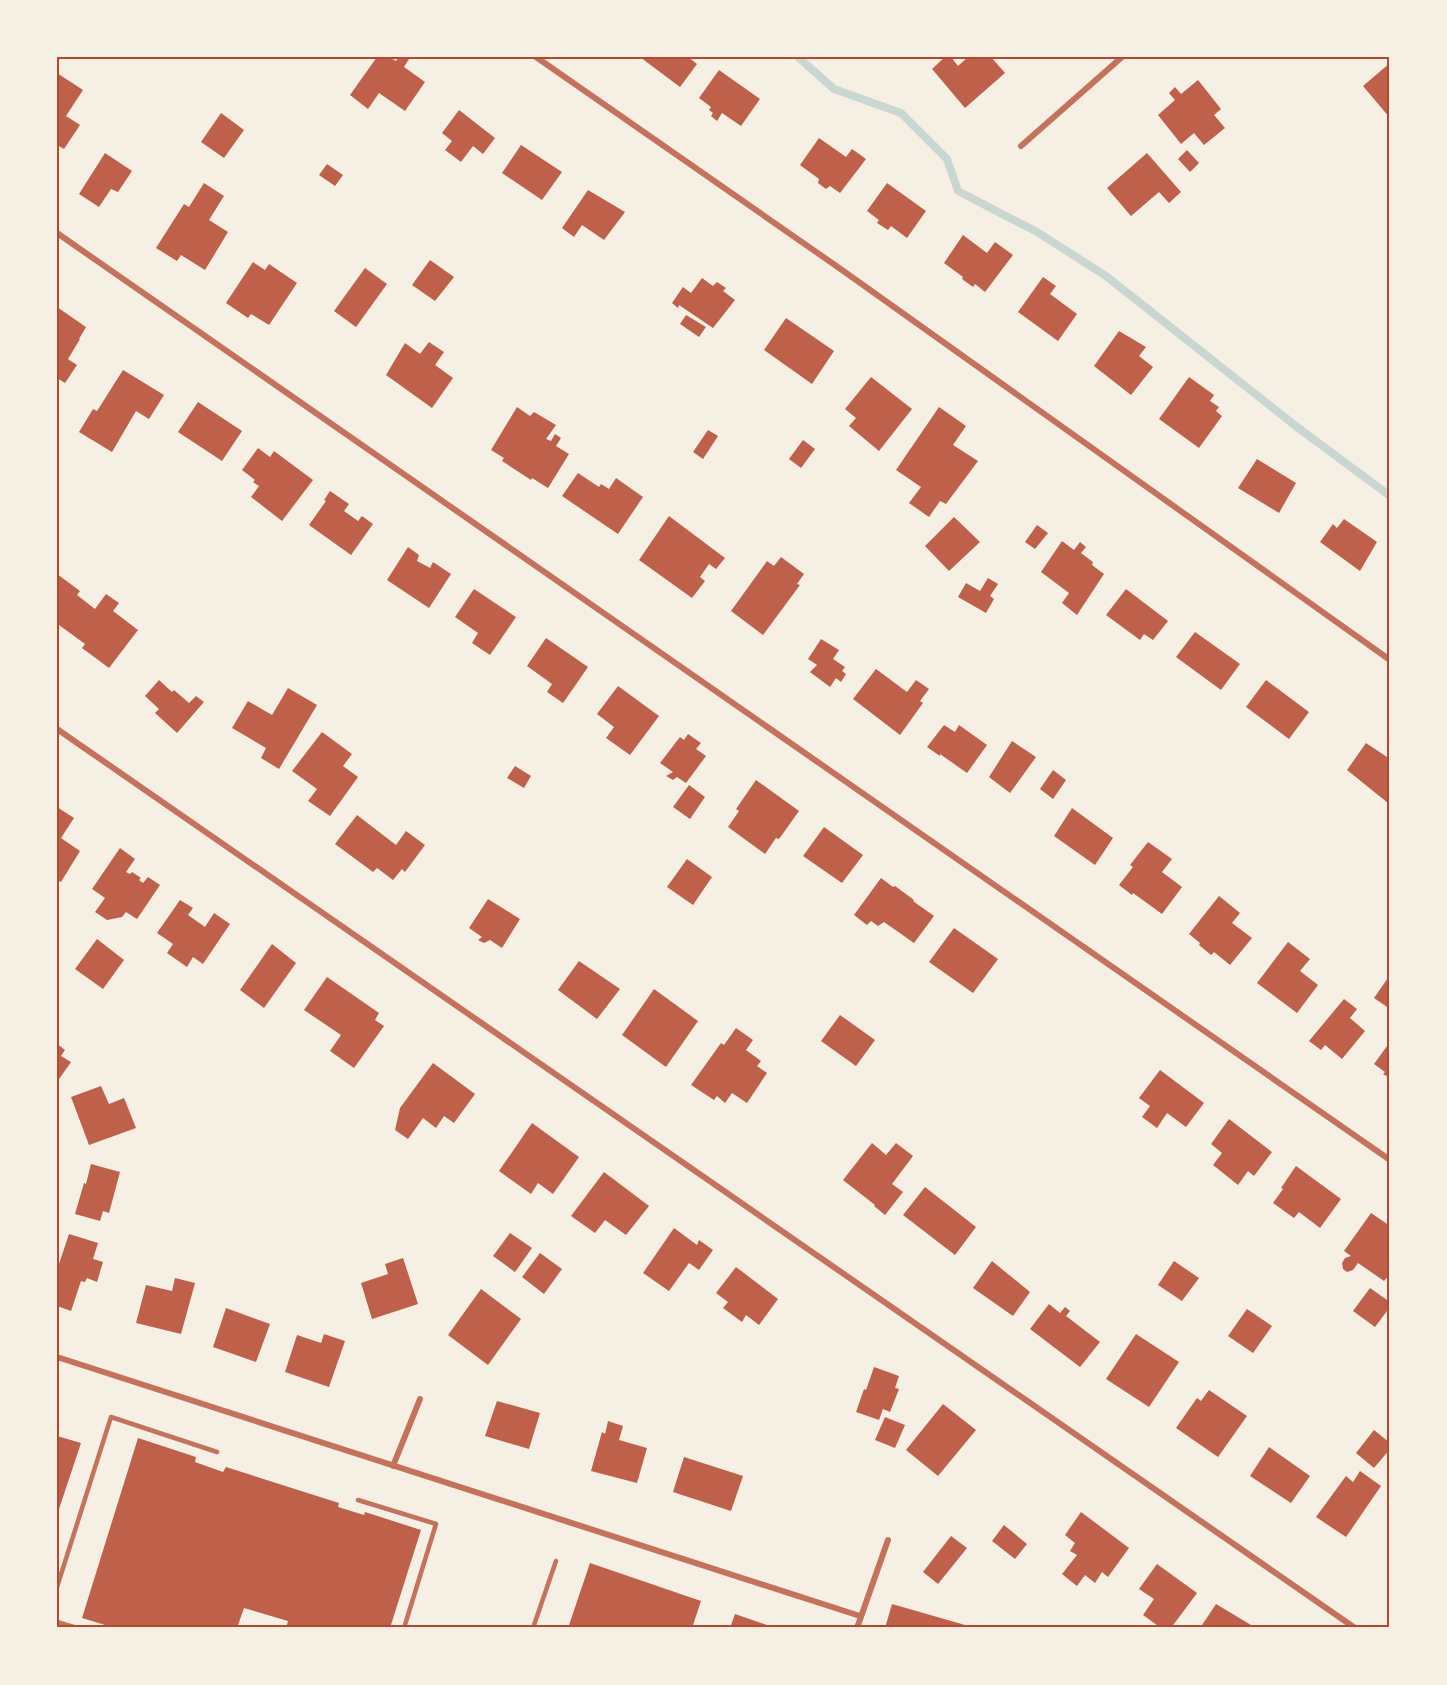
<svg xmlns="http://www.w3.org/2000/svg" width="1447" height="1685" font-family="Arial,sans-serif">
<rect width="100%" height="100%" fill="#f6efe4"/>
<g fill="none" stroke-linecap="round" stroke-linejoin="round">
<path stroke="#c9d6d2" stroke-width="8" d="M798,57L834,89L901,113L947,159L958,191L1037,232L1106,276L1297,427L1390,496"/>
</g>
<path fill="#bf614a" d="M377,57H389L396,61L399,57H407L409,59L404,67L425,82L405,111L379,93L368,109L350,95Z
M640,57H688L697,64L680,87Z
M945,57H951L958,66L968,57H991L1005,73L965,108L932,69Z
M1390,63V118L1363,86Z
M719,70L760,99L741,126L722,113L717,121L711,116L713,113L709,110L711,107L699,98Z
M57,73L83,90L66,116L80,125L64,149L57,145Z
M1198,80L1221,109L1214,115L1225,128L1204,145L1194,133L1181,144L1158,115L1175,100L1169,93L1175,87L1181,94Z
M459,110L495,138L483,154L473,146L461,162L445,150L452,141L442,133Z
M221,113L244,130L224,158L201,142Z
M819,138L846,157L852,149L866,159L840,193L830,186L826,189L818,183L819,179L800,165Z
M521,145L562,172L542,200L502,173Z
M1187,150L1199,163L1190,172L1178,159Z
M105,153L132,171L118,192L111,189L99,207L79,194Z
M1147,153L1181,192L1169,203L1159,192L1131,216L1107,188Z
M327,164L343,175L335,186L319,175Z
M204,183L224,196L209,220L228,232L205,270L181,255L177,261L156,248L184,204L189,207Z
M887,183L926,211L907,238L891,226L888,230L877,223L879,220L867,211Z
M588,190L625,212L604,240L582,225L574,237L562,228Z
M963,235L987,253L995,242L1013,255L985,292L975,284L973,287L962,279L963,277L944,263Z
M430,260L454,277L435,301L412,285Z
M253,262L265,270L269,264L297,283L269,325L251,314L248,318L226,303Z
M365,268L387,284L356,327L334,311Z
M1043,277L1056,286L1050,294L1077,314L1058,341L1018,312Z
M702,278L713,286L717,282L726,288L723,291L735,300L713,328L679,305L678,308L672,303L683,287L691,293Z
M57,307L86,327L79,339H80L68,359L77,365L65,383L57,378Z
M686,315L706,327L699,337L680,324Z
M786,318L834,351L812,384L764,350Z
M1119,331L1146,347L1139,356L1153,367L1131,395L1094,366Z
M429,342L444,352L435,365L453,378L432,408L386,375L405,343L420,354Z
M123,370L164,395L149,419L136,411L112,452L79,432L93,409L97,411Z
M871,377L912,409L879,451L849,426L856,418L845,409Z
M1189,377L1214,395L1210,401L1219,407L1216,411L1222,416L1199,448L1159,419Z
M198,402L242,431L222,461L178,432Z
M517,407L530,416L534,412L556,425L546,439L551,441L555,434L561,438L556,446L569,454L548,488L532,478L531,480L502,461L504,458L491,450Z
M939,407L966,426L953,445L978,461L946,504L940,501L929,517L909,503L921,487L896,470Z
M708,430L718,436L703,459L693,452Z
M803,440L815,449L801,468L789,459Z
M258,448L270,457L274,451L313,480L282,521L251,497L259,486L253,482L255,480L242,470Z
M1257,459L1296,483L1279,513L1238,488Z
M578,473L599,487L601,484L609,489L616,478L643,497L618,534L562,496Z
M330,491L349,504L344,511L358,521L362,516L373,524L351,555L309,525L326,501L324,500Z
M669,516L725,558L716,569L709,564L700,577L705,581L692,598L639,560Z
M954,517L980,542L949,571L925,546Z
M1344,519L1377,542L1360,571L1320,542L1333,524L1337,528Z
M1037,525L1048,533L1035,549L1025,542Z
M1062,541L1074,550L1080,542L1086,547L1081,553L1093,562L1092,565L1104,574L1077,615L1062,603L1069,593L1041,572Z
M408,547L419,555L417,561L430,568L433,562L451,574L429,608L387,580Z
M781,557L804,574L797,584L800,585L763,635L731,611L767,561L774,566Z
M57,574L80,591L77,595L95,609L106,594L119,603L113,611L138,630L109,668L82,648L85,644L59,625L57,627Z
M988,578L998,584L990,596L994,599L986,613L958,597L966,583L980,591Z
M474,589L516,617L490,655L472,643L478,633L455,617Z
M1126,589L1168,621L1153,640L1144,634L1140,640L1106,615Z
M1195,632L1240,664L1221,690L1176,657Z
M546,638L588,667L563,703L547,692L552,684L527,666Z
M821,639L839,650L833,659L845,667L842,671L846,674L841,682L836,678L830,687L810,672L817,665L808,659Z
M876,669L907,692L916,680L929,689L920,701L923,703L900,735L853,699Z
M159,680L172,692L174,690L189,703L196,696L204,702L177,733L155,713L159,709L145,696Z
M1266,680L1309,712L1289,739L1246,707Z
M618,686L659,716L630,755L606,738L614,727L597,714Z
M288,688L317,705L279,769L261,758L266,748L232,728L248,701L272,715Z
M944,725L955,732L959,725L987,745L967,773L940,754V756L927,747Z
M322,732L352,754L343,766L358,777L330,816L308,801L317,789L292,771Z
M688,734L701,743L696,749L706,756L686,783L677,777L673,780L666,776L673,772L660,763L680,737L684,740Z
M1012,741L1036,757L1010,793L989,777Z
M1366,743L1390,759V800L1388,803L1347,770Z
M515,766L531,776L524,788L507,778Z
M1053,770L1066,780L1053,799L1040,789Z
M756,780L799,811L779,839L776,838L765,854L728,827L739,811L736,809Z
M689,785L705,797L690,819L673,807Z
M57,807L74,818L61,838L80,851L61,882L57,880Z
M1072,808L1113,838L1095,865L1054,836Z
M357,815L396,845L406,831L425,845L405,872L402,869L393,880L377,868L373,872L335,844Z
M824,827L863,855L842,883L803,856Z
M1148,842L1172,859L1162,872L1182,887L1162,914L1133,893L1132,895L1119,885L1133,867L1130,865Z
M120,848L135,859L126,872L130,874L132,872L141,878L139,880L143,883L148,877L160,885L137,919L126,912L122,917L107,920L95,912L105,898L92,889Z
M687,859L712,877L693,905L667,887Z
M881,878L893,887L895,886L914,900L913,901L934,916L914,943L884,922L878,926L871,921L867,925L854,915Z
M1219,896L1240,913L1232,923L1252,938L1230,965L1214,952L1211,955L1199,945L1200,943L1189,934Z
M488,899L520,919L502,948L490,940L484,943L478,940L482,937L469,928Z
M180,900L193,908L188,915L205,927L214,913L230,924L203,964L193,957L187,967L167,953L173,944L157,933Z
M954,928L998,959L973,993L929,962Z
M97,939L124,960L103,989L75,969Z
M1288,942L1310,959L1300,971L1318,985L1297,1013L1257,983Z
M272,944L296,963L264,1008L240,990Z
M579,961L620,989L597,1019L558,990Z
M1390,975V1009L1374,998Z
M327,977L379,1013L375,1020L384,1026L354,1068L330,1051L341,1035L304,1010Z
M654,989L698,1021L666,1067L622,1035Z
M1344,999L1357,1009L1350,1018L1365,1031L1342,1059L1325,1045L1321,1050L1309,1041Z
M840,1015L875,1040L856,1066L821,1041Z
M736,1028L753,1040L746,1050L761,1061L757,1066L767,1073L747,1103L732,1093L725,1103L717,1096L714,1100L691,1085L721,1043L724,1045Z
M1390,1042V1078L1383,1074L1385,1072L1374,1064Z
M57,1044L65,1050L61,1056L71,1062L57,1082Z
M433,1063L475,1094L454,1123L444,1116L436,1128L423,1118L408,1139L395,1130L400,1108Z
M1160,1070L1204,1103L1186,1127L1167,1113L1157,1128L1142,1117L1150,1106L1139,1098Z
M101,1086L109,1104L124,1098L136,1128L89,1145L71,1097Z
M1229,1119L1272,1152L1254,1176L1248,1171L1238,1185L1213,1165L1222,1153L1211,1144Z
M532,1123L579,1157L553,1194L538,1183L531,1194L499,1171Z
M872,1143L886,1155L896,1143L913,1156L892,1184L903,1192L885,1215L874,1206L875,1205L843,1180Z
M91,1164L120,1172L109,1213L103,1211L100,1221L75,1214L84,1183L86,1184Z
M1296,1166L1341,1199L1320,1228L1299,1212L1294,1218L1273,1203L1283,1189L1281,1188Z
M604,1172L649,1206L626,1235L605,1220L595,1233L571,1216Z
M925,1187L976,1227L955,1255L903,1215Z
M1371,1213L1390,1226V1274L1384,1281L1358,1263L1353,1270L1347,1272L1343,1269L1342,1263L1345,1258L1351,1256L1344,1251Z
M674,1228L697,1245L699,1240L713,1250L699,1270L689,1263L669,1291L643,1273Z
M510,1233L532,1248L515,1272L493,1256Z
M69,1234L98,1243L93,1259L103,1262L97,1282L87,1278L85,1282L81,1281L71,1311L57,1306V1270Z
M540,1253L562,1269L544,1294L522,1277Z
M403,1258L418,1304L372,1319L361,1283L388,1274L385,1264Z
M992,1261L1030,1292L1013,1316L973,1288Z
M1174,1261L1199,1278L1182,1301L1158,1285Z
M736,1267L778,1299L759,1325L746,1315L742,1322L723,1308L728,1302L716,1293Z
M175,1278L195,1283L181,1334L136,1323L146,1285L172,1291Z
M1370,1288L1390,1302V1307L1375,1327L1353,1311Z
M481,1289L521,1319L488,1365L448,1335Z
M1049,1304L1060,1313L1065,1307L1070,1311L1066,1316L1100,1342L1080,1367L1030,1329Z
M226,1308L270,1324L256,1362L213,1347Z
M1247,1309L1272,1326L1253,1353L1228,1336Z
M324,1334L345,1341L329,1387L285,1372L297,1335L321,1343Z
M1136,1334L1179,1362L1149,1407L1106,1379Z
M874,1367L899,1376L895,1388L899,1389L890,1412L883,1409L879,1420L856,1412L864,1389L866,1390Z
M1209,1390L1247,1416L1218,1457L1176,1428L1197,1398L1201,1401Z
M497,1401L540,1413L529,1449L485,1436Z
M943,1404L976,1430L938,1476L906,1450Z
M885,1417L905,1425L895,1448L875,1440Z
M608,1421L623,1426L619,1440L647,1448L637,1483L591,1471L602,1432L605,1434Z
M1374,1430L1390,1443V1449L1374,1468L1356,1453Z
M57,1436L81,1443L57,1515Z
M138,1438L196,1457L195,1462L223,1472L226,1467L339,1503L338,1507L364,1515L365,1512L421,1530L390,1628H286L288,1621L244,1608L237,1628H115L82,1618Z
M1269,1447L1310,1476L1291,1503L1250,1476Z
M684,1457L743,1476L731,1511L673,1492Z
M1360,1471L1381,1486L1346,1537L1316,1517L1346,1476L1353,1482Z
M1081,1512L1129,1548L1108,1577L1102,1572L1095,1583L1085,1575L1077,1586L1062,1574L1077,1555L1070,1551L1075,1543L1065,1535Z
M1004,1525L1027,1544L1015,1559L992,1541Z
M951,1536L967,1548L938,1584L923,1572Z
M590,1563L701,1601L692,1628H568Z
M1157,1564L1197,1593L1171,1628H1161L1143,1615L1154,1599L1139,1589Z
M892,1604L972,1627V1628H885Z
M1216,1604L1251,1625L1249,1628H1200Z
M735,1614L776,1628H730Z"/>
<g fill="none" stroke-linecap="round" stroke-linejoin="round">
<path stroke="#c5725c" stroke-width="4.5" d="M358,1500L436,1524L404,1628
M57,1587L111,1417L217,1452
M57,1622L77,1628
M533,1628L556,1561"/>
<path stroke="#c5725c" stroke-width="6" d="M536,57L842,270L1390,660
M1021,146L1122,57
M57,233L1390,1160
M57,729L1355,1628
M57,1357L860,1616
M393,1466L420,1399
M857,1628L888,1540"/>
</g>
<rect width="1447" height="1685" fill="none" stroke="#f6efe4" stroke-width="117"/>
<rect x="58" y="58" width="1330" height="1568" fill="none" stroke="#b5482f" stroke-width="2"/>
</svg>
